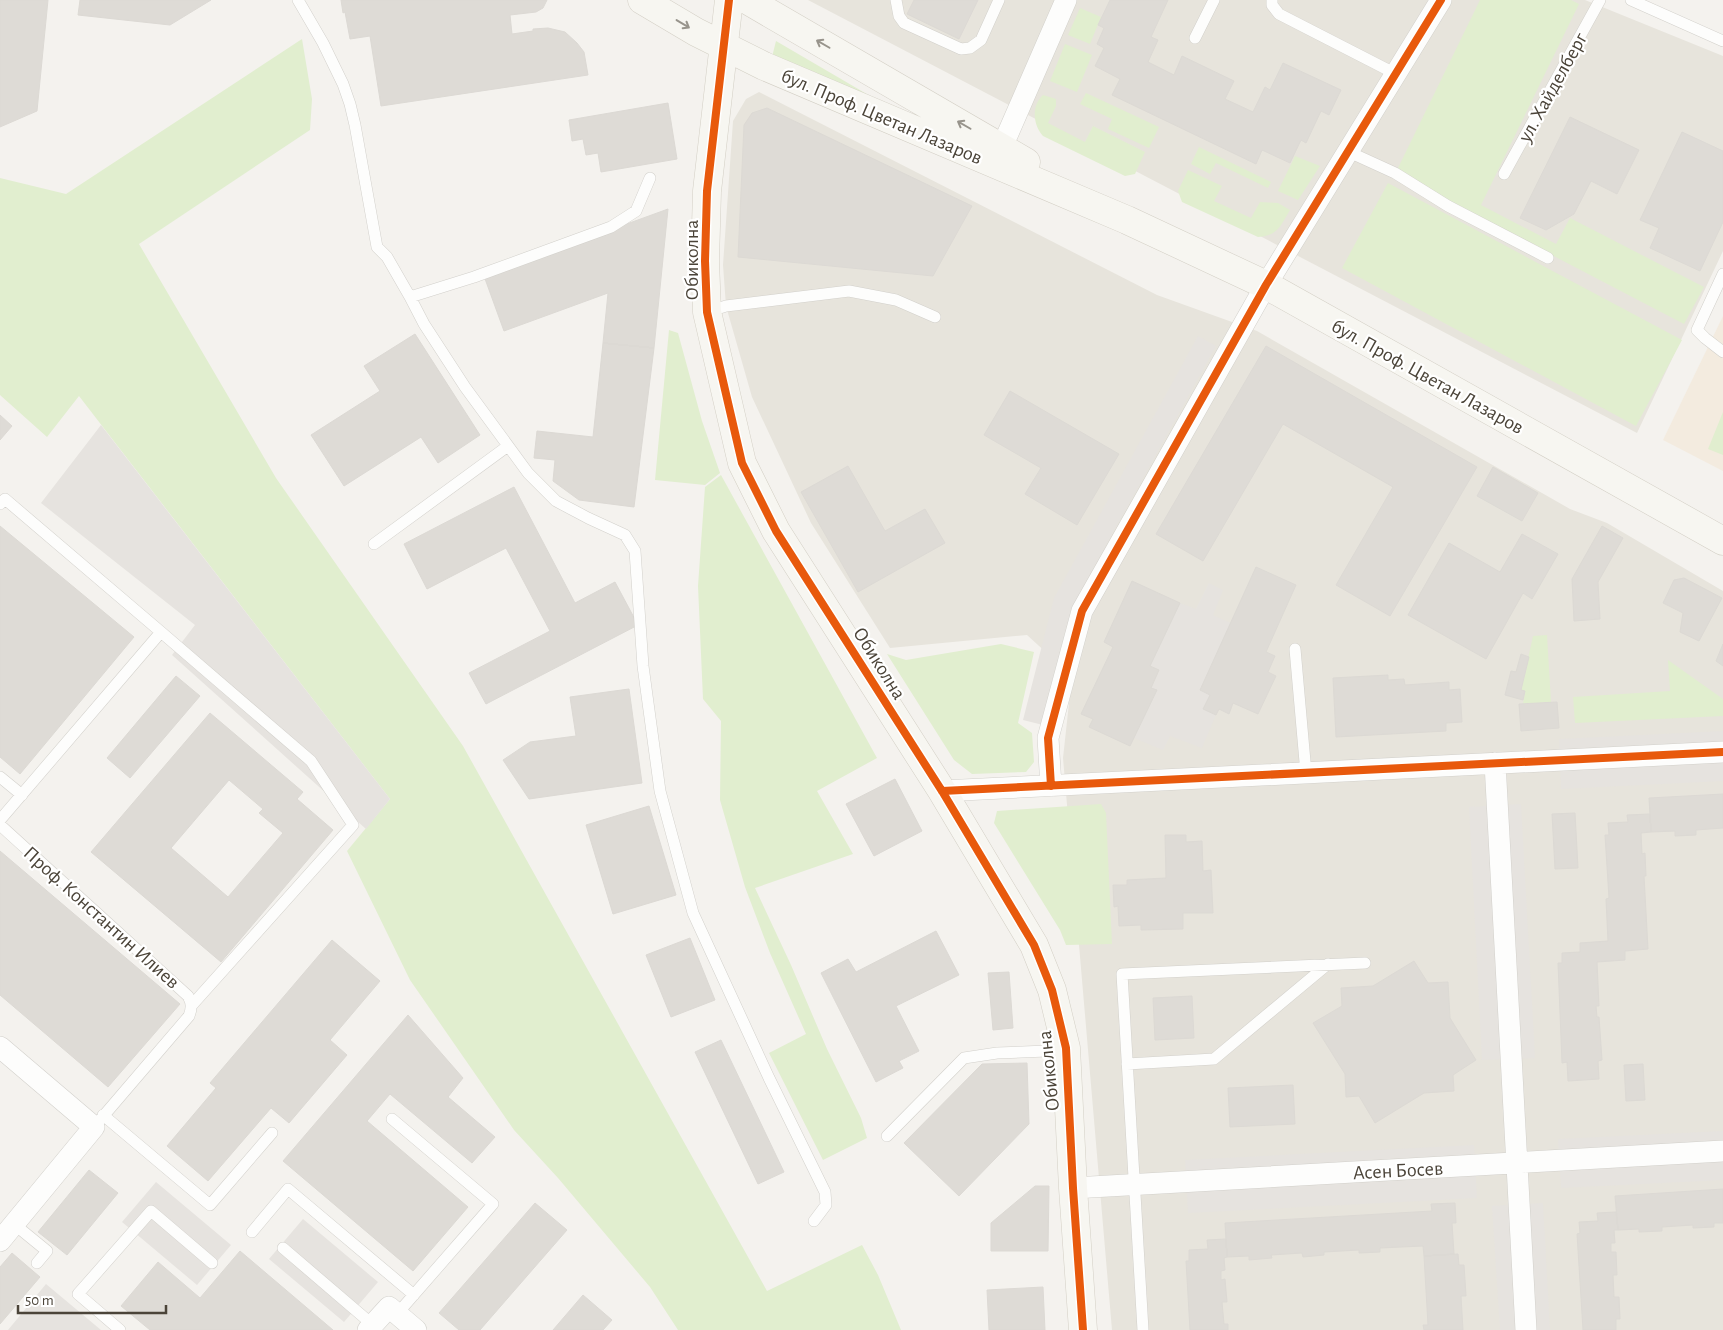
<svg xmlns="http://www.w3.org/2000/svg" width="1723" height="1330" font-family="'Alegreya Sans',sans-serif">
<rect width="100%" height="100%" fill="#f4f2ee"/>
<path fill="#e7e4dc" d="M808,0H1585L1723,56V251L1637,433Z
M759,92L1157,295L1257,331L1570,509L1607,523L1723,591V1330H1112L1063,758L1072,676L1027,635L890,648L811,523L752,397L726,306L723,265L733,121L746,99Z"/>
<path fill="#f3ebdf" d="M1723,316V471L1663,440Z"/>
<path fill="#e1eecf" d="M1480,0H1571L1579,4L1481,205L1556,244L1570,218L1704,287L1684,324L1475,215L1397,170Z
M1080,8L1101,17L1090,44L1068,35Z
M302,39L312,99L310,130L139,244L276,478L463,746L767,1291L862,1245L878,1275L901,1330H678L650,1287L558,1178L514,1130L410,980L347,851L390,799L79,396L47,437L0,395V178L66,194Z
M776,41L889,107L772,57Z
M1065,44L1092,55L1077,92L1050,81Z
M1086,93L1159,127L1149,148L1108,129L1112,119L1080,104Z
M1043,95L1056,99V106L1048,123L1085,142L1093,126L1145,152L1135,174L1125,176L1043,136C1033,125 1031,106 1043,95Z
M1199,147L1271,182L1268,188L1216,163L1210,174L1191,164Z
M1295,156L1320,166L1298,200L1278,191Z
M1188,170L1222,186L1214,201L1251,218L1260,202L1278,203L1290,210C1280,226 1279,235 1258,237L1182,202L1178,191Z
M1388,183L1682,340L1636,426L1342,268Z
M669,330L678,333L702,421L720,473L705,485L655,480Z
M1723,412V455L1708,449Z
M721,475L877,758L817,791L853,854L755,888L791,965L827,1049L861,1118L867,1138L823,1160L769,1053L806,1034L770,953L745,887L720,800L721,721L703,699L698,586L705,487Z
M1547,635L1551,702L1523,704L1525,692L1521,690L1533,636Z
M1001,644L1034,652L1018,723L1032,733L1034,762L1026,772L972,774L954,760L887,654L906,660Z
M1668,660L1723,699V716L1575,723L1573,697L1670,691Z
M1101,804L1106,813L1112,944L1066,945L1060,930L994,823L997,811Z"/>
<path fill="#e6e3df" d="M1198,336L1216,346L1073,605L1043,725L1023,720L1054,598Z
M101,425L390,799L366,829L172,655L195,625L41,503Z
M1209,583L1223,590L1213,615L1231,623L1200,690L1210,695L1203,709L1216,715L1202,748L1170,736L1163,750L1134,738L1156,690L1151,688L1159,670L1150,666L1180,603L1196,609Z
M1723,731V781L1561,789L1559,739Z
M1521,804L1535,1058L1482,1060L1469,807Z
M1723,1131V1180L1561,1188L1558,1139Z
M1474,1145L1477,1198L1188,1213L1185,1160Z
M156,1182L231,1245L197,1285L122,1222Z
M1543,1203L1550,1330H1500L1492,1206Z
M303,1219L378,1282L344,1322L269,1259Z
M46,1284L101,1330H8Z"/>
<path fill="#dedbd6" stroke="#dcd9d4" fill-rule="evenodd" d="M0,0H48L37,111L0,127Z
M80,0H211L170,25L78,15Z
M341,0H547L543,8L536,12L510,15L512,34L533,31V29L548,28L565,32L577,43L584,52L588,75L381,106L370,36L350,39L345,12L343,13Z
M914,0H978L959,39L907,14Z
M1110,0H1168L1151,37L1158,40L1148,62L1174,75L1182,56L1234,81L1225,99L1253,112L1265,87L1270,90L1283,63L1341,90L1329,115L1321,111L1306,143L1301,140L1290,163L1262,150L1256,164L1112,95L1120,79L1095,66L1104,48L1097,44L1104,28L1098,25Z
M668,103L677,159L601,172L598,153L586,155L583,139L572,141L569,120Z
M767,108L972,206L933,276L738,257L744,125L752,113Z
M1570,117L1639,150L1617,194L1591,181L1574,214L1546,230L1520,218Z
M1682,132L1723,151V222L1700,271L1650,248L1659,228L1640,220Z
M668,209L654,348L603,343L608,293L504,331L484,276Z
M415,334L480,435L438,463L421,437L344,486L311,435L380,391L364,366Z
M603,343L654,348L634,507L579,500L553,481L555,460L534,458L537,431L593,437Z
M1266,346L1477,467L1390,616L1336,585L1393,487L1283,424L1203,561L1156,534Z
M1010,391L1119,454L1077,525L1025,494L1041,468L984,435Z
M0,415L12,426L0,440Z
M848,466L885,531L925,509L945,543L858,592L801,492Z
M1493,467L1538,493L1522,521L1477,496Z
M514,487L575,603L615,582L638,625L486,704L469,673L550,631L506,548L427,589L404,544Z
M0,526L134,637L20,774L0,757Z
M1602,526L1623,538L1598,582L1600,619L1574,621L1572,579Z
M1522,534L1558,554L1532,599L1523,593L1486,659L1408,615L1449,543L1500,572Z
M1256,567L1296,585L1266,652L1275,656L1268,672L1276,676L1258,714L1233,703L1229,714L1219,709L1216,715L1203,709L1210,695L1200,690Z
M1684,578L1722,598L1699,641L1680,632L1683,613L1663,603L1674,580Z
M1132,581L1180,603L1150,666L1159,670L1151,688L1157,690L1130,746L1089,727L1093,719L1081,714L1113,647L1104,642Z
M1723,644V666L1716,661Z
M1521,654L1529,657L1521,690L1525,691L1523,700L1505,695L1511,671L1516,672Z
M1388,675V680L1404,679L1405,685L1449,682V690L1460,689L1462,722L1446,723V731L1336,737L1333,678Z
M176,676L200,696L130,778L107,758Z
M629,689L642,783L529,799L503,760L530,742L576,736L570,697Z
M1557,702L1559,728L1521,731L1519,704Z
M210,713L303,792L297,799L333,830L221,962L91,852ZM229,780L263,809L259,813L283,833L228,897L171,848Z
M895,779L922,831L874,856L846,804Z
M1723,794V828L1696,830V835L1675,836V831L1651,832L1649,798Z
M649,806L676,895L613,914L586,825Z
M1575,813L1578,868L1555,869L1552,814Z
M1650,814L1651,832L1641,833L1642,854L1645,853L1646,876H1644L1648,949L1625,951V960L1597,962L1599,1006H1596L1597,1017H1599L1602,1060L1598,1061L1599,1079L1568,1081L1567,1062L1562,1063L1558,963H1562V953L1580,952V943L1608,941L1606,899L1609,898L1605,835H1609L1608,823L1628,822L1627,815Z
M1165,835H1186V842L1202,841L1203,871L1211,870L1213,913H1183V929L1141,930V925L1119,926L1118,906L1114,907L1113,885H1127V880L1166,878Z
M0,851L180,1004L108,1087L0,995Z
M936,931L959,975L896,1006L919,1051L899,1061L903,1068L876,1082L821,973L848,959L856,972Z
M690,938L715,1000L671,1017L646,955Z
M332,940L380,981L330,1040L347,1055L289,1123L271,1108L208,1181L167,1146L216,1088L210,1083Z
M1414,961L1428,983L1448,982L1450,1018L1476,1060L1453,1075L1454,1091L1424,1093L1375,1123L1359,1096L1346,1097L1345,1074L1313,1023L1342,1006L1341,988L1373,986Z
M1009,972L1013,1028L993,1030L988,973Z
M1192,996L1194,1038L1155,1040L1153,998Z
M408,1015L463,1078L448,1097L495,1137L472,1163L390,1094L367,1121L468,1207L413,1271L283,1161Z
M721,1040L784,1172L758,1184L695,1052Z
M1027,1063L1029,1124L959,1196L904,1143L982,1064Z
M1643,1064L1645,1100L1626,1101L1624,1065Z
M1293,1085L1295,1124L1230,1127L1228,1088Z
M89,1170L118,1193L67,1255L38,1232Z
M1035,1186H1049L1048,1251H991V1223Z
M1723,1189V1223H1714V1227L1693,1228V1225L1662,1227V1231L1639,1232V1229L1618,1230L1615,1196Z
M535,1203L567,1230L480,1330H459L439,1313Z
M1455,1203L1456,1223H1452L1454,1254L1424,1256L1423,1246L1380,1248V1252L1359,1253V1250L1324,1252V1255L1303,1257L1302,1253L1271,1255L1272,1258L1249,1260V1256L1227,1257L1225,1223L1432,1211L1431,1204Z
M1616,1212L1618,1230H1614L1615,1243H1611V1252H1616L1617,1275H1613L1614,1297H1619L1620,1319H1616V1330H1583L1577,1234L1580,1233L1579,1222L1598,1221L1597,1213Z
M1226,1239L1227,1257L1224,1258L1225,1270L1221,1271V1280L1225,1279L1227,1302H1222L1224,1324H1228V1330H1190L1186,1261H1189V1250L1208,1249L1207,1240Z
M240,1251L333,1330H150L121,1306L158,1262L200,1298Z
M12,1253L40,1277L0,1324V1267Z
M1458,1254L1459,1265H1464L1465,1280L1466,1296H1461L1463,1330H1424L1423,1325H1428L1424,1256Z
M1043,1287L1045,1330H989L987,1290Z
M583,1295L612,1320L603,1330H553Z"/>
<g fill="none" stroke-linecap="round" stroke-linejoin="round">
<g stroke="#d2d0cb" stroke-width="12">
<path id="lane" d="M298,0L323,43L343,84L350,104L355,125L377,247L387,257L410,297L474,277L611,227L636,211L650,178
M896,0L899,16L904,23L961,49L970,48L981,40L999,0
M1272,0V5L1279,14L1396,74
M1631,0L1723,41
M1195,38L1214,0
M1349,152L1395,173L1448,206L1548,258
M1504,174L1600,0
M1723,274L1697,330L1705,338L1723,352
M410,297L424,324L465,387L528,473L556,501L588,518L625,535L635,551L643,666L660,791L693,913L769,1078L825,1192L826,1205L814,1221
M707,312L726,306L849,291L896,300L935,317
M0,504L5,499L161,632L0,820
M374,544L508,446
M161,632L311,761L353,825L192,1005
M1295,649L1306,773
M0,777L22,795
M0,825L188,996C192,1003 192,1008 189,1016L94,1127
M1127,1064L1214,1059L1328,964
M103,1115L210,1205L272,1133
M392,1119L493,1204L397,1314
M887,1136L964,1058L997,1053L1047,1051L1066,1048
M14,1224L47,1251L37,1263
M252,1232L288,1189L414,1295
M283,1248L373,1325
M120,1330L78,1294L151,1211L212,1263
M1143,1330L1122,974L1365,963"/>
</g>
<g stroke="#d2d0cb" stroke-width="22">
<path id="street" d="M1002,147L1066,0
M1495,763L1526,1330
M1051,786L1048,738L1082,611L1266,285L1441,0
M942,791L1723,752
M0,1047L94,1127L0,1241
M1073,1188L1723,1151
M368,1330L389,1307L416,1330"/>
</g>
<g stroke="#d3cfc5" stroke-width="29">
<path id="secondary" d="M642,0L696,32L764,66L1127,220L1266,285L1723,541
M729,0L707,191L705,261L707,312L742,463L776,531L942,791L1034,945L1052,990L1066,1048L1073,1188L1083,1330
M747,0L1026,162"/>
</g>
<use href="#lane" stroke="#fdfdfc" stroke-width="11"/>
<use href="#street" stroke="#fdfdfc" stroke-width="21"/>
<use href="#secondary" stroke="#f7f6f1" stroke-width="28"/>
<g stroke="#fff" stroke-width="11">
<path id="cycleway" d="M729,0L707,191L705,261L707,312L742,463L776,531L942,791L1034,945L1052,990L1066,1048L1073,1188L1083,1330
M1051,786L1048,738L1082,611L1266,285L1441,0
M942,791L1723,752"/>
</g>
<use href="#cycleway" stroke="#e8590c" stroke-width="8"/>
</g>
<defs><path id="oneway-shaft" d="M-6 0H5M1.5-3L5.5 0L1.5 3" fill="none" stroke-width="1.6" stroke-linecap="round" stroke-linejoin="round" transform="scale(1.25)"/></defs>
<g stroke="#98948c">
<use href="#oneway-shaft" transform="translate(683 24) rotate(31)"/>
<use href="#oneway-shaft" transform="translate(823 44) rotate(-150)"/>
<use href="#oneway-shaft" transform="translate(964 125) rotate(-150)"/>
</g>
<g text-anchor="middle" stroke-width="4.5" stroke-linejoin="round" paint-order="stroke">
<g font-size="20" fill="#4b4439" stroke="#fff">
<text transform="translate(1552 87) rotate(-61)" y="7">ул. Хайделберг</text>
<text transform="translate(882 116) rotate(23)" y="7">бул. Проф. Цветан Лазаров</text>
<text transform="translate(691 260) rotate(-90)" y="7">Обиколна</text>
<text transform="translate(1428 376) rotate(29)" y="7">бул. Проф. Цветан Лазаров</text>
<text transform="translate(880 663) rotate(58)" y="7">Обиколна</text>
<text transform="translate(102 917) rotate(42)" y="7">Проф. Константин Илиев</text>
<text transform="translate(1048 1071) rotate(-96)" y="7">Обиколна</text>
<text transform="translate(1398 1170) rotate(-3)" y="7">Асен Босев</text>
</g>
</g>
<path d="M18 1305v8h148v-8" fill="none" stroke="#4b4439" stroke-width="2.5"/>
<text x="25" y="1305" font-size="15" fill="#4b4439" stroke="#ffffff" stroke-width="4" paint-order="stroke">50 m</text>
</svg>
